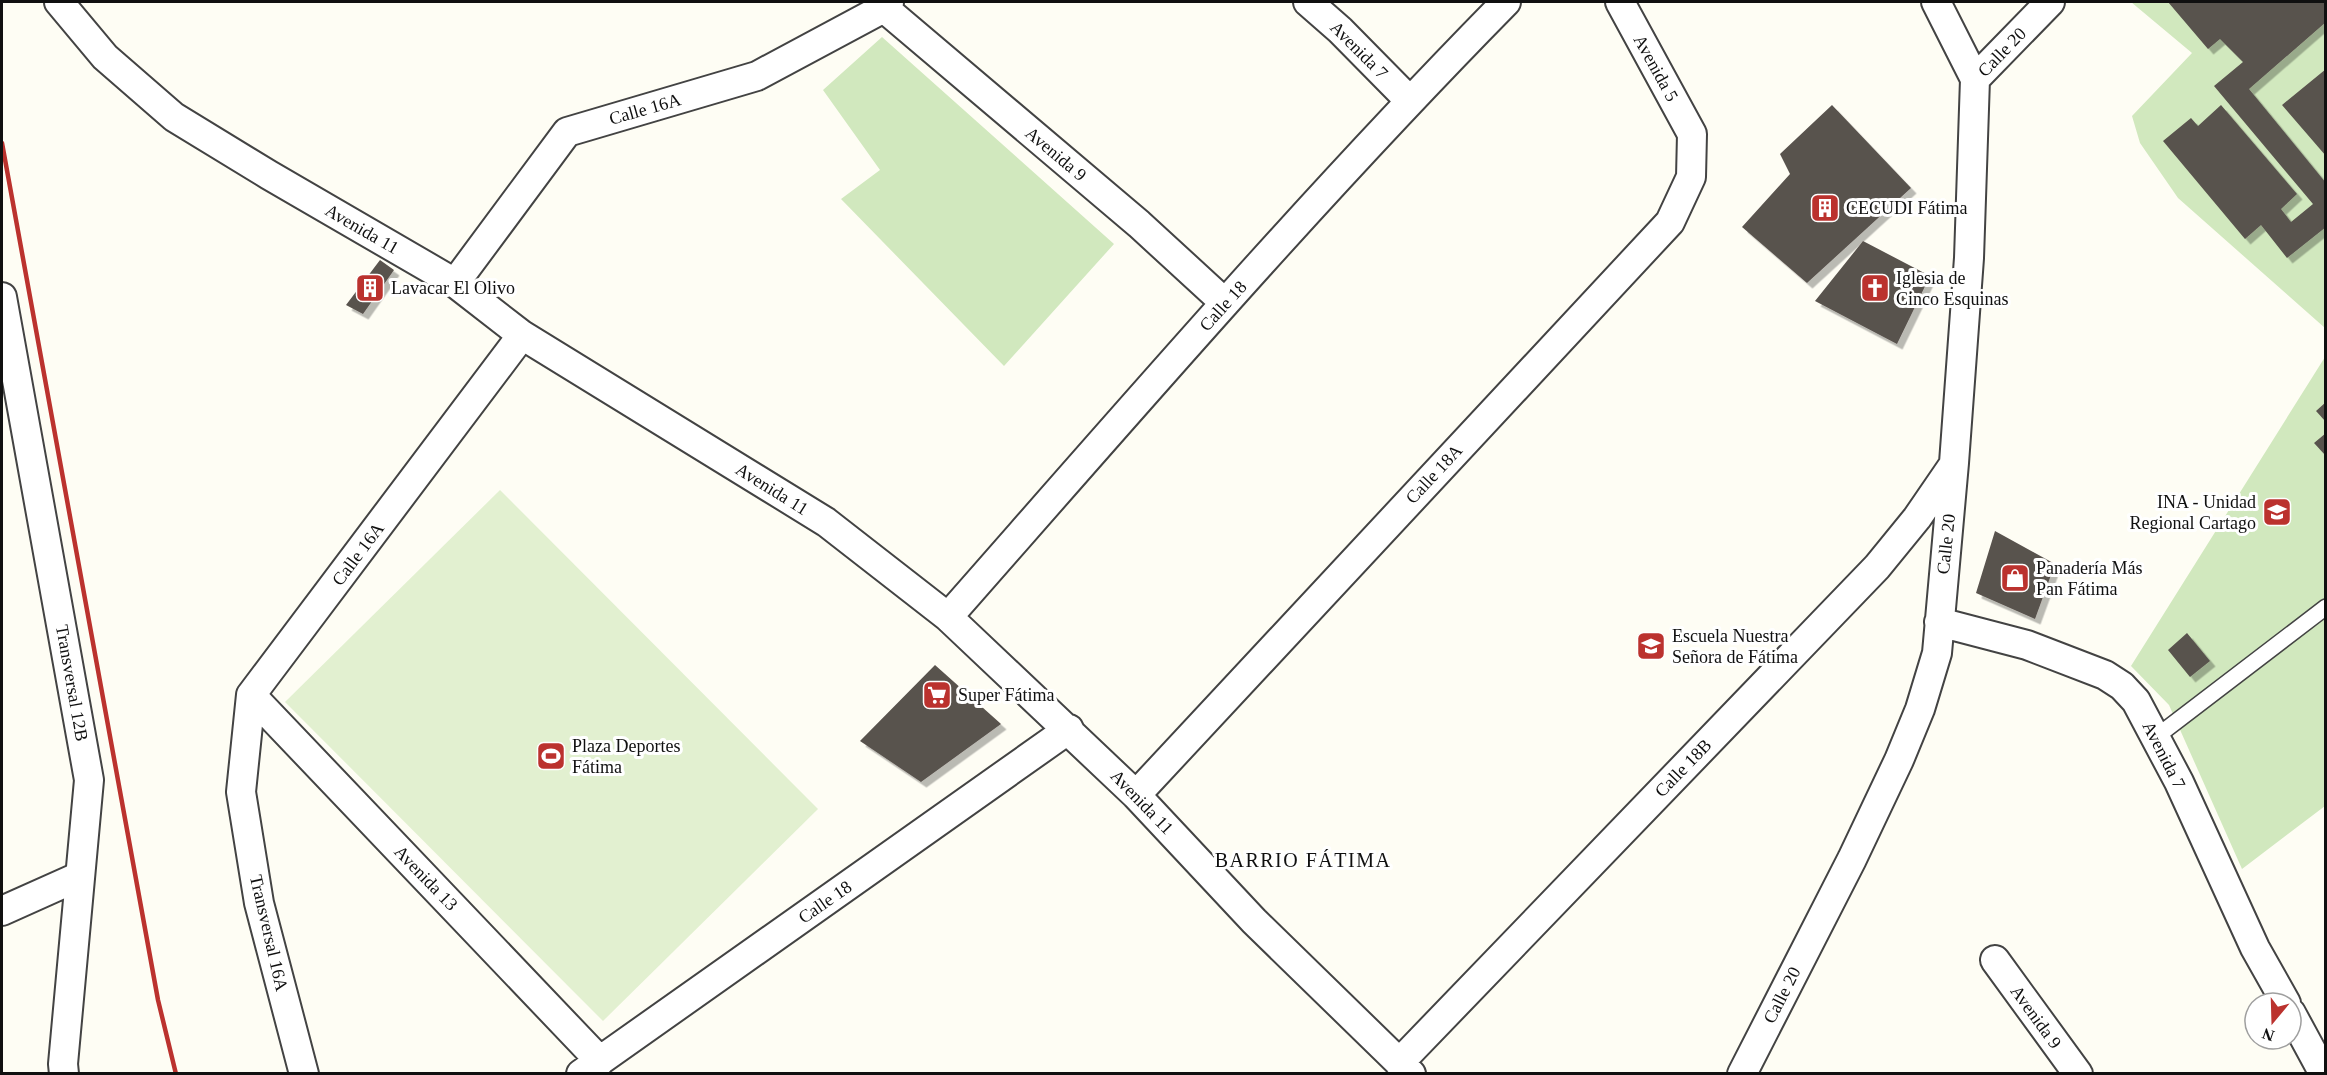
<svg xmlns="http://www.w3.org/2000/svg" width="2327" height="1075" font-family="Georgia,serif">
<defs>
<filter id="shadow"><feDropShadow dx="5.5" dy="5.5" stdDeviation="0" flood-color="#0004"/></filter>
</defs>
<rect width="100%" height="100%" fill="#fefdf4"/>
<path fill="#d1e8be" d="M2131,2H2325V328L2178,198L2140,143L2132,116L2192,53Z
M882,37L1114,244L1004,366L841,199L880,170L823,90Z
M2325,357V806L2242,869L2169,705L2131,666Z"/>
<path fill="#e2f0d0" d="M500,490L818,809L603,1021L285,702Z"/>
<path fill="#59524d" filter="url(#shadow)" d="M2168,2H2326V22L2249,89L2326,183V227L2287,258L2261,225L2245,239L2163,141L2191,118L2198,126L2221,105L2297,194L2281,209L2291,222L2313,204L2214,86L2243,62L2220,39L2208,49Z
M2326,69V156L2282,105Z
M1832,105L1911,188L1807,283L1742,227L1790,174L1780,154Z
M1863,241L1930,276L1897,344L1815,301Z
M380,260L394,270L363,314L346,305Z
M2326,402V422L2316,411Z
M2326,433V456L2314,443Z
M1995,531L2055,564L2035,619L1976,593Z
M2187,633L2210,661L2190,677L2168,650Z
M935,665L1001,724L921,782L860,741Z"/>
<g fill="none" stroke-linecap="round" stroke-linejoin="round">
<g stroke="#434343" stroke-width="18">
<path id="service" d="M2156,737L2326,607"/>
</g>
<g stroke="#434343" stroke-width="32">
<path id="minor" d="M59,2L105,57L174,117L269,175L455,283L522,335L826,522L948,617L1136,795L1254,921L1411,1074
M1308,2L1340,30L1409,100
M1936,2L1975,79
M884,8L1139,224L1225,303
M455,283L567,132L757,76L884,8L889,2
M2,297L89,780L63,1064L64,1074
M948,617C1131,409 1312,199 1506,2
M1939,622L2027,645L2105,675L2122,686L2136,701L2179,782L2255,948L2286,1003
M251,695L600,1061
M1136,795L1670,222L1691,177L1692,134L1620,2
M2,911L80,876
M1995,960L2078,1074
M2291,1013L2324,1074
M1399,1063L1877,567L1917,518L1952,467
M304,1074L259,903L241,792L251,695L522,335
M581,1074L1069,729
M1742,1074L1852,859L1899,760L1920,709L1937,653L1954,463L1969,258L1975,79L2050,2"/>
</g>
<use href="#service" stroke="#fff" stroke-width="15"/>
<use href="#minor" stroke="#fff" stroke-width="28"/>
<path stroke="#bb322e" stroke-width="4.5" d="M2,143L158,1000L176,1074"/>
</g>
<defs>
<g id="building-square" transform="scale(1.5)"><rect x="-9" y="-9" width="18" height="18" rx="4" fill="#bb322e" stroke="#fff"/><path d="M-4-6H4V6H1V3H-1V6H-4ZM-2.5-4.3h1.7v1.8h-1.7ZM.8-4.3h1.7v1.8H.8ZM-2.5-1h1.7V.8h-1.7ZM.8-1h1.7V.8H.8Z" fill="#fff"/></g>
<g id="church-square" transform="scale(1.5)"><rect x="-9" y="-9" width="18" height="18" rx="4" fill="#bb322e" stroke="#fff"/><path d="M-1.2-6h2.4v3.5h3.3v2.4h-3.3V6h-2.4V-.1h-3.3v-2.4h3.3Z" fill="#fff"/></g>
<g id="university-square" transform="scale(1.5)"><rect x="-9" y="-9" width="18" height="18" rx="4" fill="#bb322e" stroke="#fff"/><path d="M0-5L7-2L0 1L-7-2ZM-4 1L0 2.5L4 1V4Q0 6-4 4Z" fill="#fff"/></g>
<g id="shop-square" transform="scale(1.5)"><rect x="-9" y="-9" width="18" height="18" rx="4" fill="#bb322e" stroke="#fff"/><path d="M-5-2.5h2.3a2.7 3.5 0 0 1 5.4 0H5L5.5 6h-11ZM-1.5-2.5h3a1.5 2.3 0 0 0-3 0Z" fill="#fff"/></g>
<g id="school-square" transform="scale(1.5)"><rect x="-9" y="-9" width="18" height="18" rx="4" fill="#bb322e" stroke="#fff"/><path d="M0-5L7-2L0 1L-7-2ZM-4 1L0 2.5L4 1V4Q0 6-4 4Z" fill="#fff"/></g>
<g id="supermarket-square" transform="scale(1.5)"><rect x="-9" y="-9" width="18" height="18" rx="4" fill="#bb322e" stroke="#fff"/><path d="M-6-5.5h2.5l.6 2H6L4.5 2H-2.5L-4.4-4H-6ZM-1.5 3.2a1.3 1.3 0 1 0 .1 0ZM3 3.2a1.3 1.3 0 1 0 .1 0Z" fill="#fff"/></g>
<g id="stadium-square" transform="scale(1.5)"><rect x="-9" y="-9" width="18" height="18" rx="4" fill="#bb322e" stroke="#fff"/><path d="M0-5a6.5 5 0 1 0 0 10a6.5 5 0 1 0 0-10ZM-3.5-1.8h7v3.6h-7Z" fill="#fff"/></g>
</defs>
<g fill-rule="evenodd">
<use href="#building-square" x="1825" y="208"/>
<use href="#building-square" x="370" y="288"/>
<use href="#church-square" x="1875" y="288"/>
<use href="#university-square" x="2277" y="512"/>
<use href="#shop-square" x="2015" y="578"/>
<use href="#school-square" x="1651" y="646"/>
<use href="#supermarket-square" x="937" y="695"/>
<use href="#stadium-square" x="551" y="756"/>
</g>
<g text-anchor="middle" stroke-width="6" stroke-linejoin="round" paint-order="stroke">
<g font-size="18" fill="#101010" stroke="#fff">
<text transform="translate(1359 50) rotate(45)" y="6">Avenida 7</text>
<text transform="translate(2002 52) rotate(-46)" y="6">Calle 20</text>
<text transform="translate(1656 68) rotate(61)" y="6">Avenida 5</text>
<text transform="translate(645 109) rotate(-16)" y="6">Calle 16A</text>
<text transform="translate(1056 154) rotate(40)" y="6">Avenida 9</text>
<text transform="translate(362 229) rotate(30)" y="6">Avenida 11</text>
<text transform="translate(1223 306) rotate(-48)" y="6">Calle 18</text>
<text transform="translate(1434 474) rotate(-47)" y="6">Calle 18A</text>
<text transform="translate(772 489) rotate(32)" y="6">Avenida 11</text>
<text transform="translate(1946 544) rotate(-84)" y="6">Calle 20</text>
<text transform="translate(358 554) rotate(-53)" y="6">Calle 16A</text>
<text transform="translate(72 683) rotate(80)" y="6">Transversal 12B</text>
<text transform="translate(2164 755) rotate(63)" y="6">Avenida 7</text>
<text transform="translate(1683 768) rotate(-46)" y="6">Calle 18B</text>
<text transform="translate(1142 802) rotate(46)" y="6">Avenida 11</text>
<text transform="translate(426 878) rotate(46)" y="6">Avenida 13</text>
<text transform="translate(825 902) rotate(-35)" y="6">Calle 18</text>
<text transform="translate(269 933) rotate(77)" y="6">Transversal 16A</text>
<text transform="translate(1782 995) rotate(-63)" y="6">Calle 20</text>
<text transform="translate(2036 1017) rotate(54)" y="6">Avenida 9</text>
</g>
<g font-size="18" fill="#101010" stroke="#fff" text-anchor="start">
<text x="1846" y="214">CECUDI Fátima</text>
<text x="1896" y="284">Iglesia de<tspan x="1896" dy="21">Cinco Esquinas</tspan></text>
<text x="391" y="294">Lavacar El Olivo</text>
<text x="2256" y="508" text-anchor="end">INA - Unidad<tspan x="2256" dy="21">Regional Cartago</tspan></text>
<text x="2036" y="574">Panadería Más<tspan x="2036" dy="21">Pan Fátima</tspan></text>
<text x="1672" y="642">Escuela Nuestra<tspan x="1672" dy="21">Señora de Fátima</tspan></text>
<text x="958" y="701">Super Fátima</text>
<text x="572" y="752">Plaza Deportes<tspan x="572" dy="21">Fátima</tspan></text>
</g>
<g font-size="20" letter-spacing="1.5" fill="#101010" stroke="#fff">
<text x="1303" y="867">BARRIO FÁTIMA</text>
</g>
</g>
<rect width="2327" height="1075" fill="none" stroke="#101010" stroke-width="6"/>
<g transform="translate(2273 1021) rotate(199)"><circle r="28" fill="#ffffff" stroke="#9f9f9f" stroke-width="1.5"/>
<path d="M0-4.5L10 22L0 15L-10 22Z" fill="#bb322e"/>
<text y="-9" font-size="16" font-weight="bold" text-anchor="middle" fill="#101010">N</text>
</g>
</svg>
